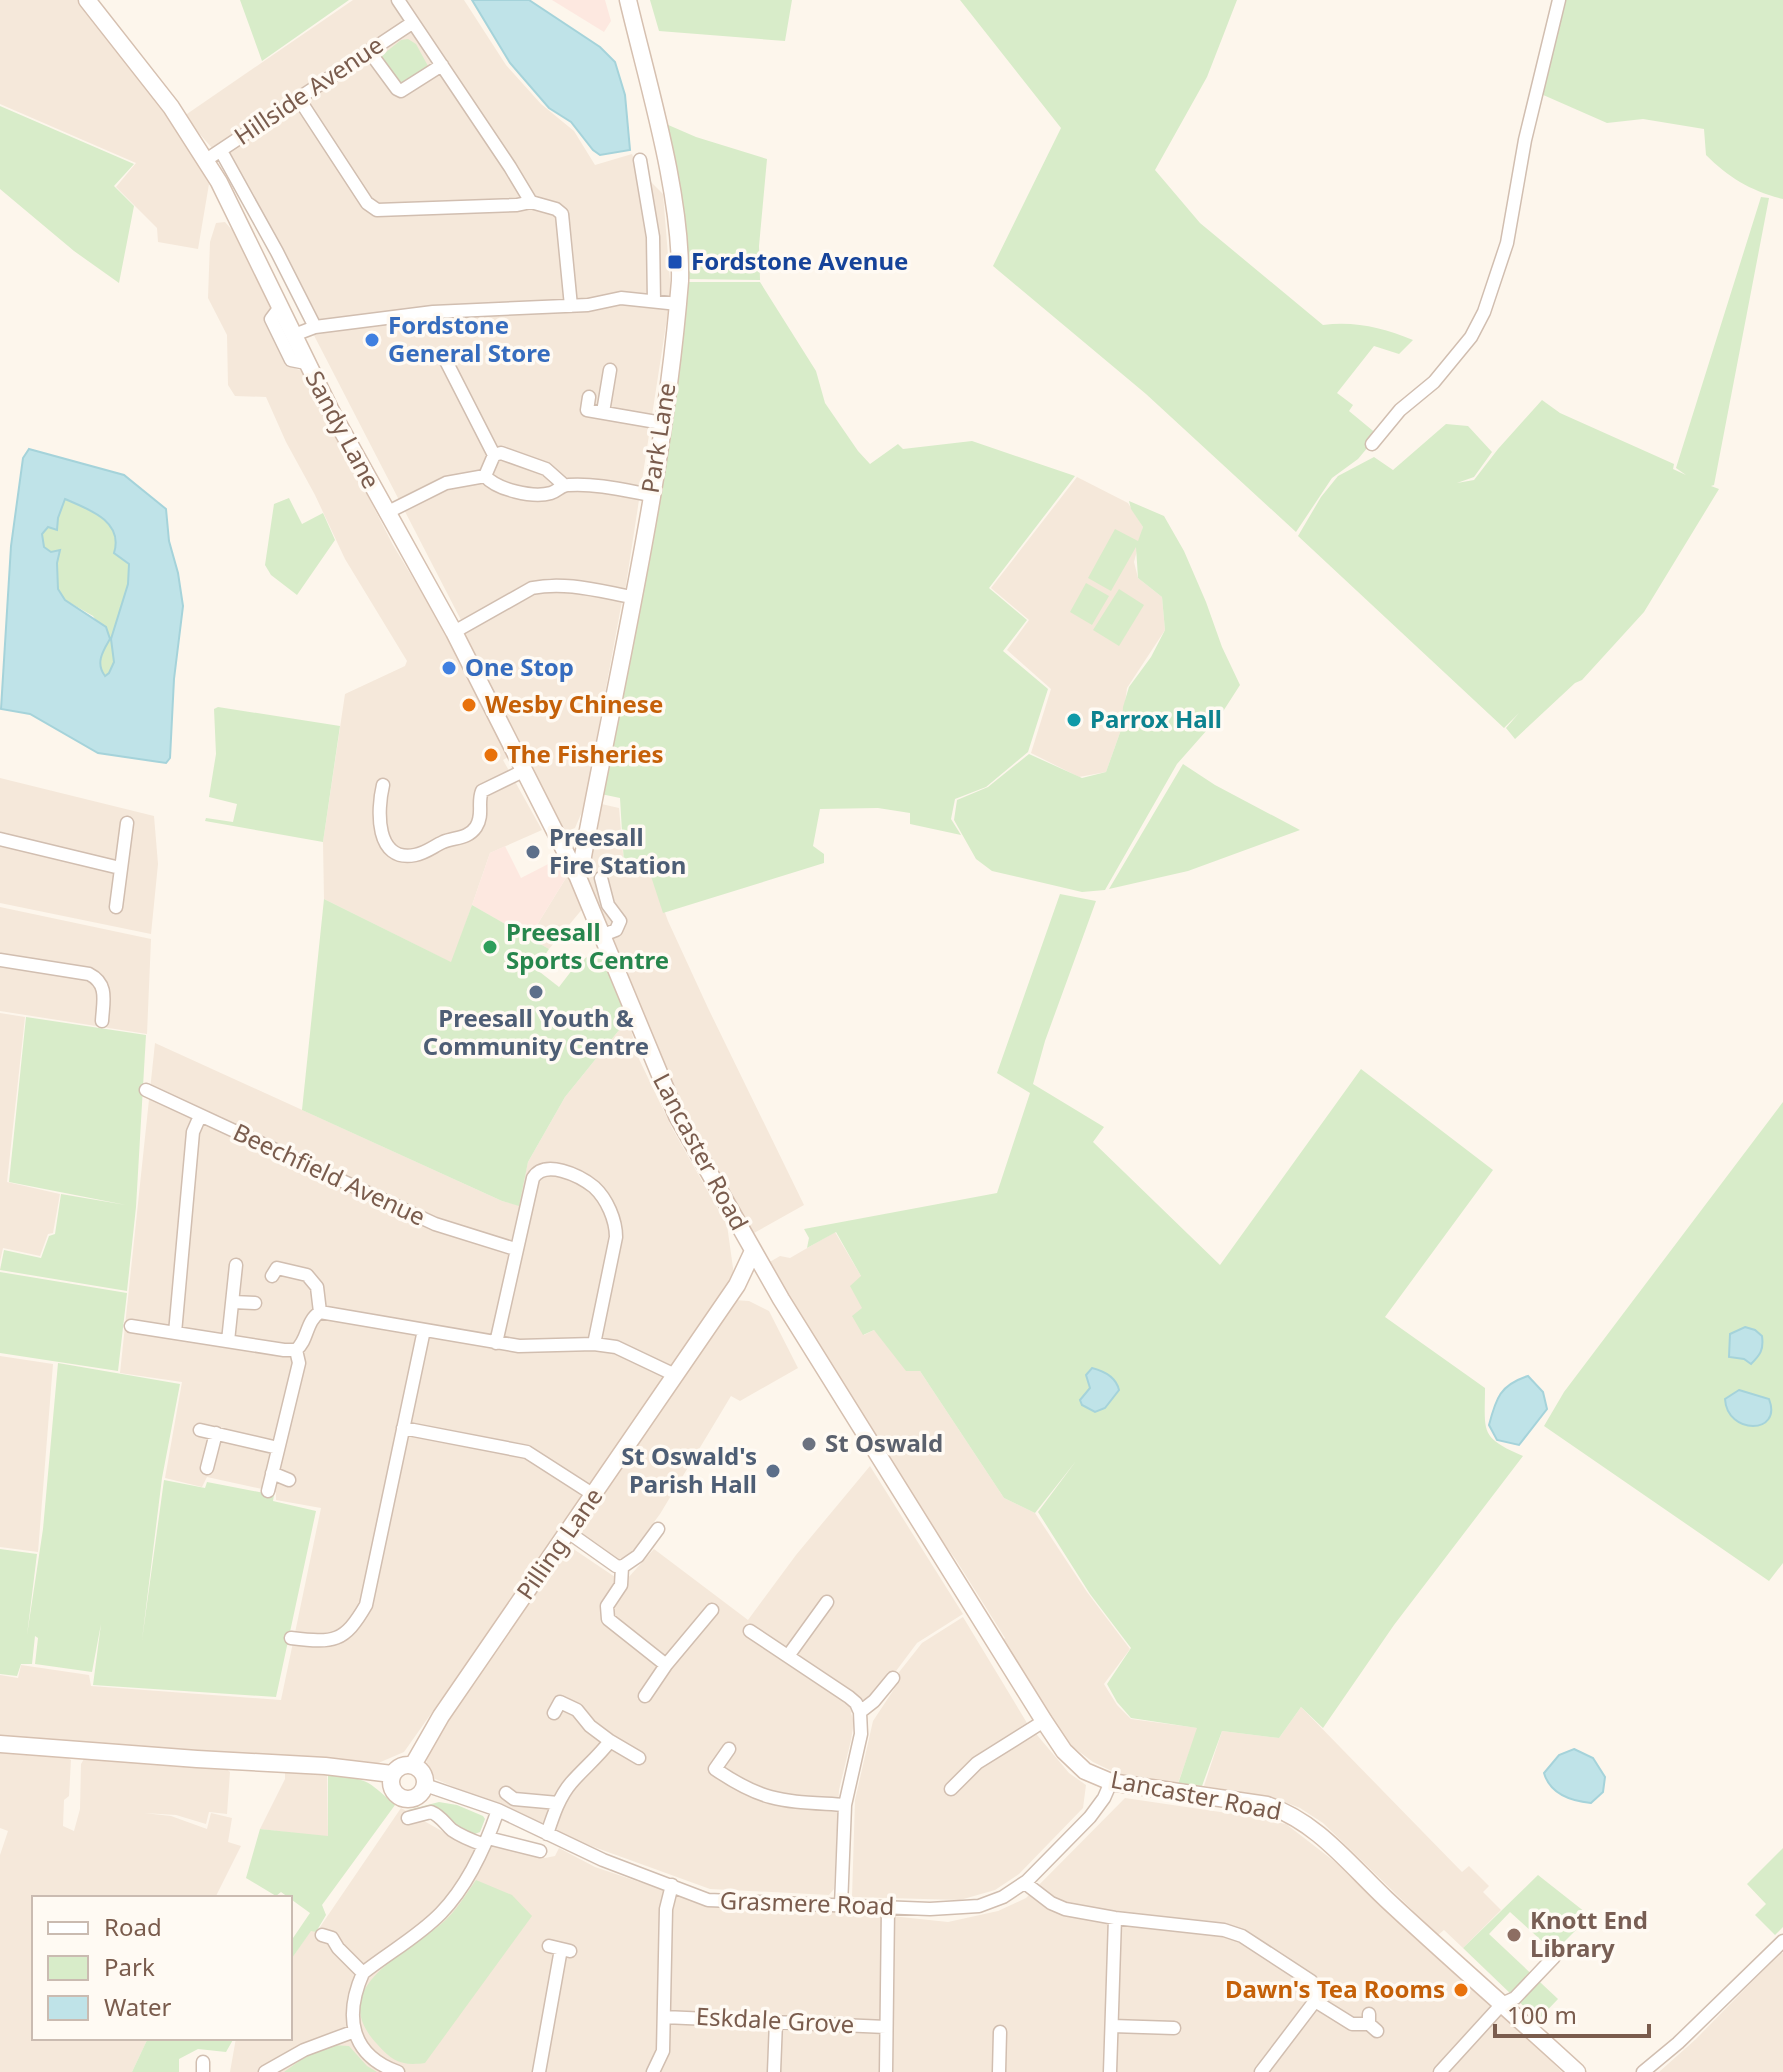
<svg xmlns="http://www.w3.org/2000/svg" width="1783" height="2072" font-family="'Noto Sans',sans-serif">
<rect width="100%" height="100%" fill="#fdf6ec"/>
<path fill="#f5e8da" d="M0,0H78L165,109L209,184L198,249L158,242L157,228L116,187L136,163L0,104Z
M353,0H464L506,65L541,104L574,131L595,165L632,154L640,171L663,194L671,292L625,591L550,578L528,582L461,620L225,163L184,116Z
M225,222L232,230L272,308L267,324L290,366L304,372L393,545L446,633L510,756L503,760L542,830L490,853L452,963L324,899L323,842L345,694L405,666L407,661L345,559L315,495L286,442L266,397L235,396L228,385L227,335L208,298L210,242L216,223Z
M1077,477L1128,503L1143,527L1134,562L1138,578L1162,597L1165,630L1127,688L1122,727L1106,772L1079,777L1031,753L1051,689L1007,650L1029,620L991,588Z
M556,591L622,601L584,807L575,828L562,833L463,634L538,593Z
M0,778L154,816L158,864L151,934L0,903Z
M597,803L619,808L624,865L647,863L668,921L708,1008L804,1205L754,1233L714,1171L669,1083L615,943L585,874Z
M569,873L584,907L549,949L529,938Z
M0,907L151,939L147,1034L0,1011Z
M0,1013L25,1017L7,1182L60,1194L53,1233L48,1234L40,1256L3,1248L0,1262Z
M628,1019L639,1059L672,1128L727,1225L734,1275L576,1508L404,1752L376,1764L0,1739V1675L18,1678L21,1665L89,1675L91,1686L281,1700L321,1508L276,1500V1492L207,1477L202,1487L165,1478L182,1382L120,1373L155,1043L502,1201L518,1205L528,1162L565,1097Z
M835,1232L861,1276L864,1335L874,1330L920,1371L1004,1498L1035,1513L1087,1592L1130,1649L1104,1684L1117,1705L1131,1719L1198,1728L1178,1783L1116,1773L1093,1762L1073,1747L1055,1724L1002,1641L1005,1638L956,1560L943,1542L939,1544L903,1487L768,1263L780,1256L790,1258Z
M734,1300L749,1301L769,1311L798,1368L740,1401L731,1396L660,1514L632,1552L626,1557L618,1559L584,1536L580,1529Z
M0,1356L53,1364L38,1552L0,1547Z
M870,1466L963,1614L917,1643L893,1675L888,1672L875,1691L851,1713L854,1722L851,1740L839,1790L834,1889L829,1895L710,1889L583,1843L433,1778L426,1764L430,1748L532,1596L569,1546L615,1577L627,1579L654,1549L748,1620L796,1555Z
M963,1617L1027,1723L1069,1773L1086,1785L1083,1808L1019,1874L995,1890L960,1900L852,1897L855,1800L873,1721L900,1680L896,1676L922,1643Z
M1301,1707L1462,1872L1469,1866L1489,1886L1483,1892L1501,1910L1463,1948L1444,1930L1438,1935L1323,1823L1300,1808L1272,1797L1204,1786L1222,1731L1279,1738Z
M0,1750L64,1755L71,1760L69,1796L64,1800L63,1826L74,1831L80,1809L81,1764L84,1759L224,1767L230,1772L227,1814L209,1812L206,1824L176,1815L144,1813L171,1816L207,1829L211,1813L232,1818L228,1842L241,1846L215,1898H34V2038H148L132,2072H0V1855L8,1831L0,1828Z
M285,1773L327,1774L328,1837L260,1829L285,1779Z
M1125,1798L1234,1814L1286,1824L1343,1868L1525,2035L1562,2072H230L236,2038H290V1961L311,1930L316,1932L320,1927L401,1808L472,1848L500,1844L545,1858L555,1856L559,1848L595,1867L705,1904L853,1912L948,1922L998,1911L1026,1898Z
M1780,1953H1783V2072H1659L1696,2039Z"/>
<path fill="#fde8e0" d="M552,0H605L611,21L604,32Z
M505,846L521,878L560,858L569,873L529,938L472,905L490,853Z"/>
<path fill="#d8ecc9" d="M240,0H349L262,61Z
M650,0H792L785,41L659,31Z
M960,0H1237L1207,77L1155,170L1200,223L1323,325C1356,321 1383,328 1413,340L1399,354L1374,346L1337,393L1353,405L1349,411L1378,435L1358,459L1332,478L1296,532L1146,394L993,266L1061,128Z
M1564,0H1783V199C1751,191 1729,178 1706,155L1704,129L1643,119L1607,123L1541,94Z
M408,39L416,44L428,66L425,71L400,84L381,56L401,40Z
M0,106L134,164L114,186L134,206L119,283L74,251L0,189Z
M666,124L696,137L767,159L759,246L760,280L687,279Z
M1761,197L1769,198L1714,485L1711,486L1719,489L1644,612L1582,680L1575,683L1515,739L1506,728L1519,713L1504,728L1298,536L1321,497L1338,476L1374,457L1393,470L1446,424L1468,426L1492,452L1474,477L1457,483L1474,480L1498,449L1542,400L1560,413L1674,464L1673,469L1686,475L1676,468Z
M687,282H760L816,371L825,403L858,451L870,464L898,444L903,449L972,441L1075,476L989,588L1027,620L1003,651L1048,689L1028,752L986,787L955,799L951,819L961,835L910,824V813L878,808L820,809L813,846L824,854V863L663,913L647,864L624,865L620,798L601,794L645,583Z
M65,498C88,510 123,520 114,553L129,564L128,584L111,639L114,662L109,673L105,676C95,663 103,651 110,639L93,616L65,600L58,589L57,563L59,550L51,552L44,547L42,534L48,527L57,529L58,518Z
M289,498L302,524L323,513L335,540L297,595L271,575L265,565L274,504Z
M1129,501L1164,516L1184,551L1206,602L1222,647L1240,685L1222,713L1177,764L1105,890L1082,892L992,871L976,859L954,820L957,800L988,787L1029,754L1082,778L1106,772L1122,727L1123,707L1129,687L1151,657L1165,630L1162,597L1138,578L1136,547L1111,591L1088,578L1115,529L1138,541L1143,527L1131,509Z
M1086,583L1109,596L1092,625L1070,612Z
M1119,589L1144,605L1119,646L1093,630Z
M218,707L340,726L323,842L205,821L206,818L233,822L237,804L209,797L216,754L214,709Z
M1183,764L1215,785L1300,830L1188,871L1109,889Z
M1060,894L1096,901L1045,1041L1033,1084L1104,1127L1093,1142L1220,1265L1361,1069L1493,1170L1385,1317L1485,1388C1485,1432 1479,1437 1523,1456L1394,1625L1323,1728L1301,1707L1279,1738L1222,1731L1202,1786L1178,1784L1197,1728L1131,1718L1117,1702L1107,1684L1131,1648L1090,1594L1038,1512L1076,1461L1035,1513L1004,1498L920,1371H906L874,1330L863,1335L852,1316L862,1308L850,1286L861,1276L836,1232L807,1248L809,1238L804,1229L997,1193L1030,1093L997,1073Z
M324,899L451,962L472,905L549,949L536,969L559,987L579,961L600,951L628,1019L565,1097L528,1162L519,1206L502,1201L302,1110Z
M26,1017L146,1035L136,1207L127,1291L0,1270L4,1250L41,1258L49,1236L55,1234L61,1194L126,1205L9,1182Z
M1783,1102V1563L1769,1581L1544,1426L1564,1392Z
M0,1272L127,1293L118,1371L0,1353Z
M58,1363L180,1384L162,1478L142,1640L164,1480L205,1488L207,1482L274,1495L273,1501L316,1511L276,1697L93,1685L101,1624L92,1672L35,1664L38,1638L35,1636L32,1664H21L17,1676L0,1674V1549L37,1554L27,1635L43,1529Z
M328,1775C368,1779 366,1779 395,1805L322,1905L326,1915L316,1932L311,1931L290,1961V1936L293,1938L310,1913L281,1892L276,1896L246,1878L260,1829L328,1836Z
M439,1802L457,1805L483,1816L485,1819L480,1832L472,1835L454,1825L440,1810L413,1814L408,1810Z
M1783,1848V1927L1775,1935L1755,1915L1766,1904L1747,1884Z
M1538,1875L1590,1916L1554,1952L1510,1912L1489,1934L1558,1999L1538,2020L1463,1948Z
M476,1880L512,1895L532,1916L425,2063C402,2066 393,2062 377,2044C325,1988 405,1955 441,1924C455,1913 466,1894 476,1880Z
M148,2038H234L226,2052L198,2049L179,2059V2072H132Z
M332,2045L349,2046L367,2066L377,2072H284L302,2059Z"/>
<path fill="#bfe3e8" stroke="#a5d3da" stroke-width="2" fill-rule="evenodd" d="M472,0H529L600,47L615,62L625,95L630,150L600,155L593,150L571,122L549,108L510,63Z
M29,449L124,475L166,509L169,541L178,573L183,606L174,679L170,758L166,763L98,753L30,714L1,709L11,546L23,458ZM65,499C88,509 124,521 114,553L129,564L128,584L111,639L114,662L109,673L105,676C95,663 103,651 110,639L106,627L65,600L58,589L57,563L60,550L51,552L44,547L42,534L48,527L57,530L58,518Z
M1745,1327L1755,1330L1762,1336C1764,1350 1760,1355 1751,1364L1744,1359L1729,1357L1730,1334Z
M1092,1368C1104,1371 1116,1377 1119,1390L1105,1408L1095,1412L1082,1405L1080,1400L1090,1388L1086,1375Z
M1528,1376L1543,1392L1547,1409L1519,1445L1497,1440L1489,1425C1496,1398 1500,1385 1528,1376Z
M1739,1390L1769,1399C1783,1435 1727,1435 1725,1399Z
M1574,1749L1593,1758L1605,1777L1603,1792L1591,1803C1571,1801 1550,1794 1544,1773L1559,1755Z"/>
<g fill="none" stroke-linecap="round" stroke-linejoin="round">
<g stroke="#d1beb0" stroke-width="15">
<path id="street" d="M398,0L510,167L531,202L556,209L562,214L571,306
M369,51L397,89L401,91L442,65
M299,99L367,203L377,210L517,205L531,202
M221,151L277,252L315,327
M206,160L412,23
M640,160L653,237L654,301
M280,307L271,319L291,360L306,363
M294,335L315,327L433,312L588,305L621,298L678,304
M445,359L494,455
M589,397L587,410L662,423
M603,412L610,370
M1372,444L1400,410L1434,382L1471,337L1484,312L1507,243L1525,140L1559,0
M485,476L494,455L501,453L546,469L564,485
M386,513L446,483L485,476C497,490 533,498 551,493C558,491 561,485 568,485C595,483 624,490 651,495
M454,632L532,588C565,581 599,591 632,597
M383,785C377,810 375,863 415,855C426,853 434,846 443,842C455,837 468,839 476,827C484,815 477,803 482,791L523,771
M0,839L120,868
M601,878L608,905L620,921L616,930L603,935
M116,907L127,823
M0,960L89,974C109,984 103,1002 102,1021
M146,1090L435,1224L515,1249
M272,1276L277,1268L307,1275L317,1287L320,1312
M233,1302L255,1303
M131,1326L284,1350H296
M175,1333L193,1132L200,1116
M228,1341L236,1265
M496,1343L533,1178C545,1159 579,1175 594,1187C607,1199 616,1220 616,1237L594,1344
M403,1428L527,1452L594,1495
M200,1430L278,1448
M207,1468L216,1433
M272,1473L289,1480
M268,1491L299,1363L296,1350C309,1339 305,1322 320,1312L519,1346L594,1344L616,1347L675,1375
M568,1532L616,1566L622,1567
M622,1567L621,1585L607,1606L608,1619L666,1665
M622,1567L638,1556L658,1529
M750,1631L849,1697L856,1703L860,1712
M291,1638C334,1643 344,1643 366,1605L424,1330
M788,1656L827,1602
M645,1696L666,1665L712,1610
M554,1713L560,1702L577,1710L590,1726L610,1741L639,1758
M729,1749L715,1769C766,1804 786,1801 845,1805
M425,1785L498,1810L603,1860L708,1900L930,1909L979,1906L1003,1897L1027,1881L1090,1817L1104,1798L1111,1782
M951,1789L977,1763L1044,1721
M506,1793L514,1799L558,1803
M408,1818L431,1812C441,1816 445,1824 452,1830C462,1837 473,1841 484,1845
M547,1834C553,1816 559,1797 571,1783C584,1768 598,1757 610,1741
M488,1838L540,1851
M1025,1883L1051,1903L1065,1909L1115,1918L1224,1930L1242,1936L1311,1981L1318,1992L1315,2001L1261,2072
M841,1906L845,1805L861,1734L860,1712L874,1701L893,1678
M322,1935L332,1938L338,1948L363,1973
M549,1946L570,1951
M1315,2001L1352,2024H1369
M1369,2014V2024L1377,2031
M664,2017L886,2027
M1112,2026L1174,2028
M203,2062V2072
M265,2072L304,2050L355,2031
M398,2072C350,2055 344,2016 363,1973C388,1953 419,1936 441,1913C467,1886 486,1845 498,1810
M539,2072L561,1949
M653,2072L663,2051L666,1909L672,1885
M774,2072L776,2021
M886,2072L888,1908
M999,2072L1000,2032
M1110,2072L1115,1918
M1440,2072L1502,2004L1515,1998L1554,1957
M1643,2072L1678,2043L1783,1941"/>
</g>
<g stroke="#d6c0b0" stroke-width="19">
<path id="secondary" d="M87,0L171,107L219,182L330,409L454,632L577,875L677,1116L781,1299L1044,1721L1064,1751L1085,1771L1111,1782L1267,1805C1317,1822 1348,1863 1386,1899C1448,1957 1514,2014 1577,2072
M576,874L581,867C617,673 664,478 680,281C682,194 648,85 628,0
M0,1744L197,1759L325,1766L392,1774
M413,1765L441,1716L737,1285L753,1251
M391 1782a17 17 0 1 1 34 0a17 17 0 1 1-34 0Z"/>
</g>
<use href="#street" stroke="#fff" stroke-width="12"/>
<use href="#secondary" stroke="#fff" stroke-width="16"/>
</g>
<rect fill="#1a4fb4" stroke="#fffaf3" stroke-width="3" x="667" y="254" width="16" height="16" rx="4"/>
<g fill="#3f7fe0" stroke="#fffaf3" stroke-width="3">
<circle cx="372" cy="340" r="8"/>
<circle cx="449" cy="668" r="8"/>
</g>
<g fill="#e8710a" stroke="#fffaf3" stroke-width="3">
<circle cx="469" cy="705" r="8"/>
<circle cx="491" cy="755" r="8"/>
<circle cx="1461" cy="1990" r="8"/>
</g>
<circle fill="#0f9aa8" stroke="#fffaf3" stroke-width="3" cx="1074" cy="720" r="8"/>
<g fill="#5c6f8a" stroke="#fffaf3" stroke-width="3">
<circle cx="533" cy="852" r="8"/>
<circle cx="536" cy="992" r="8"/>
<circle cx="773" cy="1471" r="8"/>
</g>
<circle fill="#2e9e5b" stroke="#fffaf3" stroke-width="3" cx="490" cy="947" r="8"/>
<circle fill="#6b7280" stroke="#fffaf3" stroke-width="3" cx="809" cy="1444" r="8"/>
<circle fill="#8d6e63" stroke="#fffaf3" stroke-width="3" cx="1514" cy="1935" r="8"/>
<g text-anchor="middle" stroke-width="7" stroke-linejoin="round" paint-order="stroke">
<g font-size="24" fill="#7a5c4d" stroke="#fffaf3">
<text transform="translate(309 91) rotate(-34)" y="8">Hillside Avenue</text>
<text transform="translate(342 430) rotate(62)" y="8">Sandy Lane</text>
<text transform="translate(659 438) rotate(-81)" y="8">Park Lane</text>
<text transform="translate(700 1152) rotate(62)" y="8">Lancaster Road</text>
<text transform="translate(329 1175) rotate(25)" y="8">Beechfield Avenue</text>
<text transform="translate(560 1544) rotate(-55)" y="8">Pilling Lane</text>
<text transform="translate(1196 1796) rotate(11)" y="8">Lancaster Road</text>
<text transform="translate(807 1904) rotate(2)" y="8">Grasmere Road</text>
<text transform="translate(775 2021) rotate(3)" y="8">Eskdale Grove</text>
</g>
<g font-size="24" font-weight="bold" fill="#164399" stroke="#fffaf3" text-anchor="start">
<text x="691" y="270">Fordstone Avenue</text>
</g>
<g font-size="24" font-weight="bold" fill="#366cbe" stroke="#fffaf3" text-anchor="start">
<text x="388" y="334">Fordstone<tspan x="388" dy="28">General Store</tspan></text>
<text x="465" y="676">One Stop</text>
</g>
<g font-size="24" font-weight="bold" fill="#c56008" stroke="#fffaf3" text-anchor="start">
<text x="485" y="713">Wesby Chinese</text>
<text x="507" y="763">The Fisheries</text>
<text x="1445" y="1998" text-anchor="end">Dawn's Tea Rooms</text>
</g>
<g font-size="24" font-weight="bold" fill="#0d838f" stroke="#fffaf3" text-anchor="start">
<text x="1090" y="728">Parrox Hall</text>
</g>
<g font-size="24" font-weight="bold" fill="#4e5e75" stroke="#fffaf3" text-anchor="start">
<text x="549" y="846">Preesall<tspan x="549" dy="28">Fire Station</tspan></text>
<text x="536" y="1027" text-anchor="middle">Preesall Youth &amp;<tspan x="536" dy="28">Community Centre</tspan></text>
<text x="757" y="1465" text-anchor="end">St Oswald's<tspan x="757" dy="28">Parish Hall</tspan></text>
</g>
<g font-size="24" font-weight="bold" fill="#27864d" stroke="#fffaf3" text-anchor="start">
<text x="506" y="941">Preesall<tspan x="506" dy="28">Sports Centre</tspan></text>
</g>
<g font-size="24" font-weight="bold" fill="#5b616d" stroke="#fffaf3" text-anchor="start">
<text x="825" y="1452">St Oswald</text>
</g>
<g font-size="24" font-weight="bold" fill="#785e54" stroke="#fffaf3" text-anchor="start">
<text x="1530" y="1929">Knott End<tspan x="1530" dy="28">Library</tspan></text>
</g>
</g>
<rect x="32" y="1896" width="260" height="144" fill="#fffaf3" stroke="#cabbb1" stroke-width="2"/>
<rect x="48" y="1922" width="40" height="12" fill="#ffffff" stroke="#cabbb1" stroke-width="2"/>
<text x="104" y="1936" font-size="24" fill="#7a5c4d">Road</text>
<rect x="48" y="1956" width="40" height="24" fill="#d8ecc9" stroke="#cabbb1" stroke-width="2"/>
<text x="104" y="1976" font-size="24" fill="#7a5c4d">Park</text>
<rect x="48" y="1996" width="40" height="24" fill="#bfe3e8" stroke="#cabbb1" stroke-width="2"/>
<text x="104" y="2016" font-size="24" fill="#7a5c4d">Water</text>
<path d="M1495 2024v12h154v-12" fill="none" stroke="#7a5c4d" stroke-width="4"/>
<text x="1507" y="2024" font-size="24" fill="#7a5c4d" stroke="#fffaf3" stroke-width="6" paint-order="stroke">100 m</text>
</svg>
